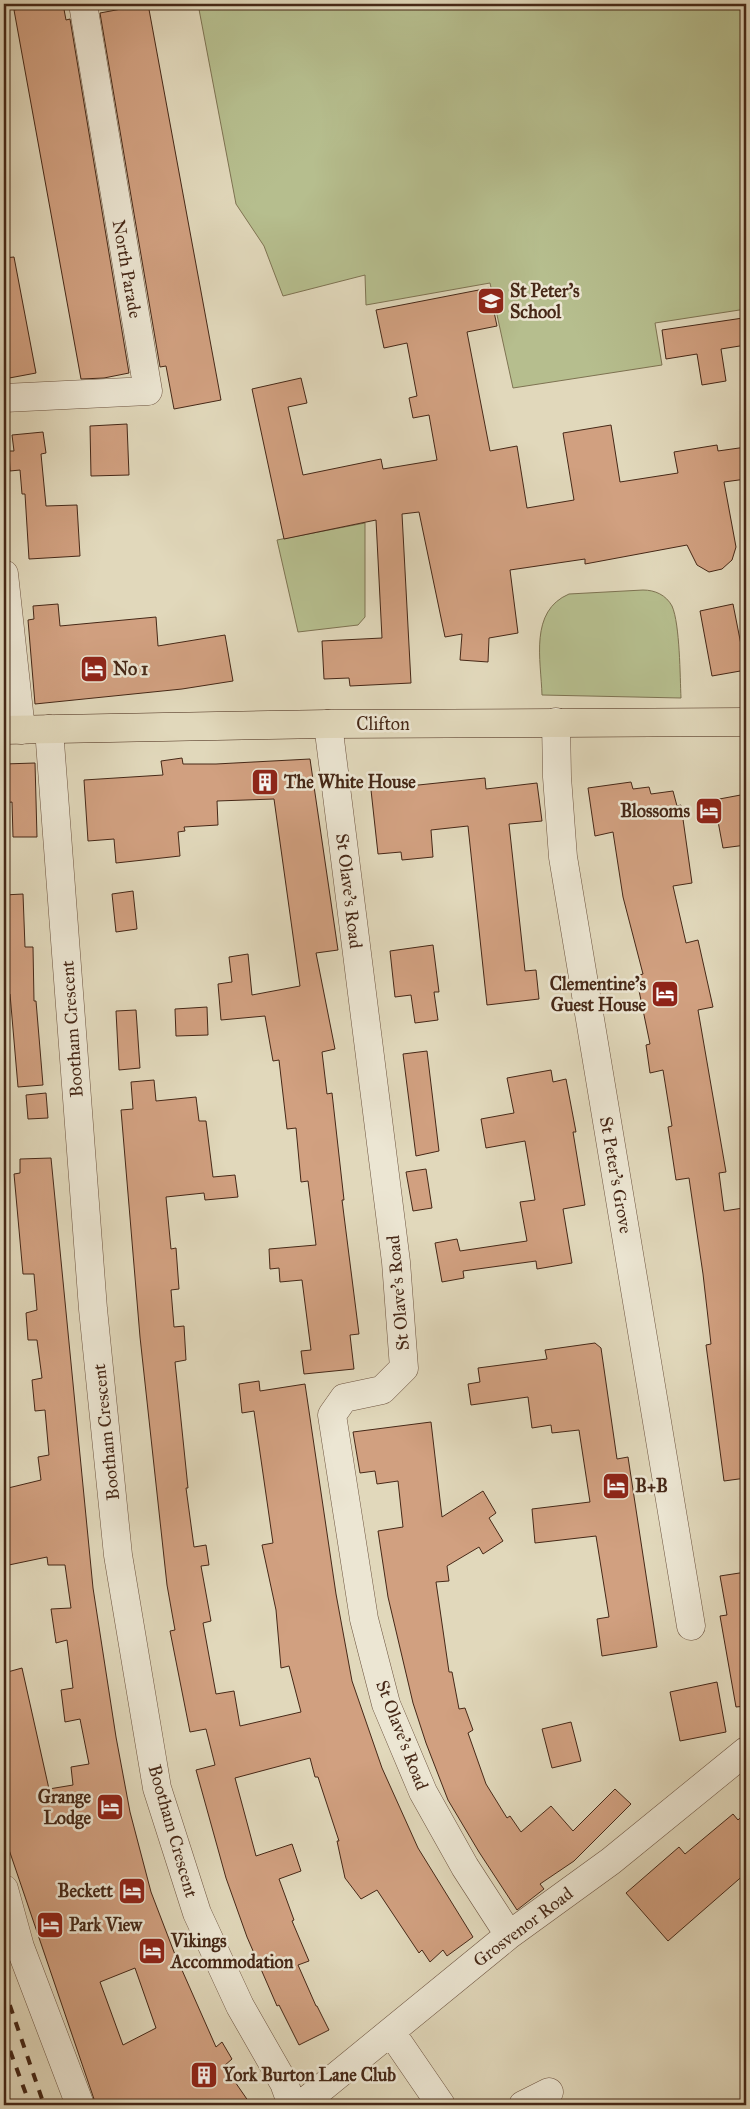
<svg xmlns="http://www.w3.org/2000/svg" width="750" height="2109" font-family="'IM FELL Great Primer',serif">
<rect width="100%" height="100%" fill="#e1d8bb"/>
<filter id="stains"><feTurbulence type="fractalNoise" baseFrequency=".004" numOctaves="4"/><feColorMatrix values="0 0 0 0 .2 0 0 0 0 .09 0 0 0 0 .02 0 0 0 .5 -.17"/></filter>
<radialGradient id="worn" r=".72"><stop offset=".6" stop-color="#630" stop-opacity="0"/><stop offset="1" stop-color="#630" stop-opacity=".3"/></radialGradient>
<path fill="#b6be8e" stroke="#7e7352" d="M198,4H746V309L655,323L662,365L513,388L490,283L366,305L365,275L283,296L264,246L236,204Z
M746,522V590L742,564Z
M365,523V617L358,625L298,632L277,540Z
M643,590C655,590 666,595 672,606C680,624 680,677 681,698L542,695C541,660 529,611 569,594Z"/>
<path fill="#d1a080" stroke="#462817" fill-rule="evenodd" d="M48,4H63L66,20L70,19L129,373L104,378L81,379L14,10Z
M148,4L221,400L174,409L166,366L160,367L100,13Z
M14,257L36,373L4,379V258Z
M489,288L497,326L467,332L490,451L517,446L527,508L574,500L563,433L611,425L620,482L678,473L674,452L717,445L718,451L746,447V479L724,482L736,547L732,560L722,569L709,572L697,565L687,545L585,564V559L510,570L518,633L489,638L488,662L460,660L462,634L445,637L419,512L402,514L411,683L350,686L349,678L324,679L322,641L382,638L376,520L284,539L252,389L301,378L307,403L288,407L303,475L381,459L383,469L437,460L429,415L413,418L409,398L417,396L407,343L384,348L376,310Z
M743,318L746,345L721,349L726,381L702,385L697,354L666,359L662,330Z
M127,424L129,475L91,476L90,426Z
M43,432L46,453L41,454L46,506L77,505L80,556L29,559L25,494H22L20,470L10,471L9,451H14L12,435Z
M58,604L60,626L156,617L158,646L225,635L233,681L182,689L35,704L28,620L34,619L33,606Z
M733,604L746,670L712,676L700,611Z
M182,758L183,764H216L310,759L338,950L316,953L335,1049L322,1052L327,1094L332,1093L344,1200H342L359,1334L350,1335L354,1369L304,1374L301,1351L311,1350L302,1280L280,1282L279,1268L270,1269L269,1249L316,1245L308,1181L301,1182L296,1128L287,1129L279,1060L273,1061L265,1016L221,1020L218,984L232,982L229,957L248,954L252,995L300,986L274,799L217,801L218,825L184,827L185,831L178,832L180,856L116,863L114,839L88,841L84,780L163,775L161,761Z
M35,763L37,837H13L12,802L4,803V764Z
M485,778L486,789L537,783L542,821L509,824L525,971L536,970L539,999L487,1005L468,826L431,830L433,857L402,860L401,852L378,854L371,790Z
M631,782L633,789L649,787L651,794L673,791L677,806L681,805L692,883L673,886L686,943L698,940L713,1007L698,1010L726,1172L719,1173L724,1211L743,1208L746,1227V1478L724,1481L706,1345L711,1344L703,1274L689,1178L676,1180L668,1127L672,1126L663,1070L650,1073L646,1045L650,1044L636,976L643,974L623,897L613,832L595,836L588,788Z
M746,794V845L723,848L714,800Z
M133,891L137,929L116,932L112,894Z
M23,894L25,947H33L34,1001H36L43,1085L18,1087L10,994H4V895Z
M433,945L439,992H434L438,1020L415,1023L411,995L395,997L390,951Z
M207,1007L208,1035L176,1036L175,1009Z
M136,1010L140,1068L119,1070L116,1011Z
M427,1051L439,1151L416,1156L403,1054Z
M551,1070L553,1082L566,1079L576,1132H573L585,1205L563,1209L572,1263L537,1269L536,1261L463,1271L464,1278L442,1282L435,1243L457,1239L460,1251L527,1241L520,1202L535,1200L525,1141L486,1148L481,1119L514,1113L507,1078Z
M154,1080L156,1101L196,1097L199,1121H206L213,1177L235,1175L238,1197L205,1200L204,1193L166,1197L171,1249L176,1248L179,1289L171,1290L174,1327L184,1326L186,1360L175,1362L188,1488H186L194,1547L206,1545L209,1565L201,1566L211,1621L203,1623L216,1694L234,1691L240,1726L301,1712L289,1666L281,1668L276,1610L262,1545L273,1543L254,1411L242,1413L239,1384L259,1381L260,1391L305,1384L336,1594L352,1681L382,1768L418,1848L473,1937L447,1956L443,1950L430,1962L422,1950L419,1953L377,1890L361,1899L345,1878L337,1841H339L318,1777H315L310,1758L235,1778L256,1856L292,1844L301,1871L279,1879L294,1920L292,1921L309,1961L298,1965L316,2006H317L329,2030L299,2045L279,2005L277,2006L247,1937L226,1878L196,1770L215,1765L206,1729L190,1732L170,1631L175,1630L167,1585L140,1337L121,1110L133,1109L131,1082Z
M46,1093L48,1118L28,1119L26,1095Z
M51,1158L93,1588L116,1737L130,1812L151,1892L174,1952L216,2047L222,2042L232,2059L224,2066L251,2105H96L4,1835V1673L22,1668L49,1789L73,1785L71,1767L89,1764L80,1719L65,1722L61,1690L73,1688L67,1640L56,1643L51,1609L71,1608L65,1565H48L47,1557L4,1566V1489L41,1480L38,1457L49,1455L45,1410L35,1411L32,1380L42,1378L37,1340H28L26,1313L37,1310L34,1274H23L14,1174L20,1173V1159ZM135,1968L156,2028L123,2045L100,1982Z
M426,1169L432,1208L413,1211L406,1172Z
M595,1343L601,1348L617,1459L628,1457L657,1647L602,1656L597,1619L609,1617L596,1536L535,1543L532,1509L590,1502L579,1430L552,1433L551,1425L532,1428L528,1397L471,1405L468,1384L480,1382L478,1368L547,1359L545,1350Z
M431,1422L442,1517L483,1491L496,1513L489,1518L503,1541L483,1554L479,1547L447,1566L449,1581L436,1582L449,1672H452L459,1709L465,1708L473,1730L468,1733L486,1784L507,1818L510,1816L521,1832L551,1806L573,1831L615,1789L631,1804L574,1861L540,1884L544,1889L517,1910L479,1852L448,1800L426,1743L413,1703L388,1597L378,1531L403,1527L398,1481L377,1484L375,1471L360,1473L353,1432Z
M746,1572V1706L736,1707L720,1616L727,1615L720,1576Z
M717,1682L726,1732L680,1741L670,1692Z
M571,1722L581,1761L552,1768L542,1729Z
M746,1812V1873L668,1941L626,1893L679,1847L685,1854L733,1814L738,1820Z"/>
<g fill="none" stroke-linecap="round" stroke-linejoin="round">
<g stroke="#6d5440" stroke-width="29">
<path id="street" d="M4,398L148,391L83,4
M4,574L21,730
M556,722L557,777L563,857L691,1626
M328,724L396,1262L404,1368L382,1390L344,1398L332,1415L364,1619L386,1704L423,1792L465,1867L509,1935
M49,729L93,1309L118,1555L157,1788L197,1913L240,2006L284,2083L292,2105
M4,1889L20,1947L80,2105
M391,2032L441,2105
M301,2105L509,1935L611,1861L746,1751
M523,2105L549,2092"/>
</g>
<g stroke="#462817" stroke-width="29">
<path id="primary" d="M4,730L328,724L746,722"/>
</g>
<use href="#street" stroke="#ece6d3" stroke-width="28"/>
<use href="#primary" stroke="#e1d8bb" stroke-width="28"/>
<path stroke="#462817" stroke-width="4" stroke-dasharray="9 9" stroke-linecap="butt" d="M4,1988L44,2105
M4,2034L30,2105"/>
</g>
<defs>
<g id="school-square" transform="scale(1.4375)"><rect x="-9" y="-9" width="18" height="18" rx="4" fill="#8f2418" stroke="#ece6d3"/><path d="M0-5L7-2L0 1L-7-2ZM-4 1L0 2.5L4 1V4Q0 6-4 4Z" fill="#fff"/></g>
<g id="hotel-square" transform="scale(1.4375)"><rect x="-9" y="-9" width="18" height="18" rx="4" fill="#8f2418" stroke="#ece6d3"/><path d="M-6-4.5h1.5V1H6V5H4.5V3h-9V5H-6ZM-4 0a1.8 1.8 0 1 1 3.6 0ZM.5 0V-2.5h3Q6-2.5 6 0Z" fill="#fff"/></g>
<g id="building-square" transform="scale(1.4375)"><rect x="-9" y="-9" width="18" height="18" rx="4" fill="#8f2418" stroke="#ece6d3"/><path d="M-4-6H4V6H1V3H-1V6H-4ZM-2.5-4.3h1.7v1.8h-1.7ZM.8-4.3h1.7v1.8H.8ZM-2.5-1h1.7V.8h-1.7ZM.8-1h1.7V.8H.8Z" fill="#fff"/></g>
</defs>
<g fill-rule="evenodd">
<use href="#school-square" x="491" y="301"/>
<use href="#hotel-square" x="94" y="669"/>
<use href="#building-square" x="265" y="782"/>
<use href="#hotel-square" x="709" y="811"/>
<use href="#hotel-square" x="665" y="994"/>
<use href="#hotel-square" x="616" y="1486"/>
<use href="#hotel-square" x="110" y="1807"/>
<use href="#hotel-square" x="132" y="1891"/>
<use href="#hotel-square" x="50" y="1925"/>
<use href="#hotel-square" x="152" y="1951"/>
<use href="#building-square" x="204" y="2075"/>
</g>
<g text-anchor="middle" stroke-width="5" stroke-linejoin="round" paint-order="stroke">
<g font-size="18" fill="#462817" stroke="#ece6d3">
<text transform="translate(127 269) rotate(80)" y="6">North Parade</text>
<text x="383" y="730">Clifton</text>
<text transform="translate(349 891) rotate(83)" y="6">St Olave's Road</text>
<text transform="translate(72 1029) rotate(-94)" y="6">Bootham Crescent</text>
<text transform="translate(616 1175) rotate(80)" y="6">St Peter's Grove</text>
<text transform="translate(398 1293) rotate(-95)" y="6">St Olave's Road</text>
<text transform="translate(106 1432) rotate(-96)" y="6">Bootham Crescent</text>
<text transform="translate(402 1735) rotate(69)" y="6">St Olave's Road</text>
<text transform="translate(173 1831) rotate(74)" y="6">Bootham Crescent</text>
<text transform="translate(523 1927) rotate(-37)" y="6">Grosvenor Road</text>
</g>
<g font-size="18" font-weight="bold" fill="#462817" stroke="#ece6d3" text-anchor="start">
<text x="510" y="297">St Peter's<tspan x="510" dy="21">School</tspan></text>
<text x="113" y="675">No 1</text>
<text x="284" y="788">The White House</text>
<text x="690" y="817" text-anchor="end">Blossoms</text>
<text x="646" y="990" text-anchor="end">Clementine's<tspan x="646" dy="21">Guest House</tspan></text>
<text x="635" y="1492">B+B</text>
<text x="91" y="1803" text-anchor="end">Grange<tspan x="91" dy="21">Lodge</tspan></text>
<text x="113" y="1897" text-anchor="end">Beckett</text>
<text x="69" y="1931">Park View</text>
<text x="171" y="1947">Vikings<tspan x="171" dy="21">Accommodation</tspan></text>
<text x="223" y="2081">York Burton Lane Club</text>
</g>
</g>
<rect width="750" height="2109" fill="none" stroke="#e1d8bb" stroke-width="20"/>
<rect x="5" y="5" width="740" height="2099" fill="none" stroke="#462817" stroke-width="2.5"/>
<rect x="10" y="10" width="730" height="2089" fill="none" stroke="#462817"/>
<rect width="100%" height="100%" filter="url(#stains)"/>
<rect width="100%" height="100%" fill="url(#worn)"/>
</svg>
